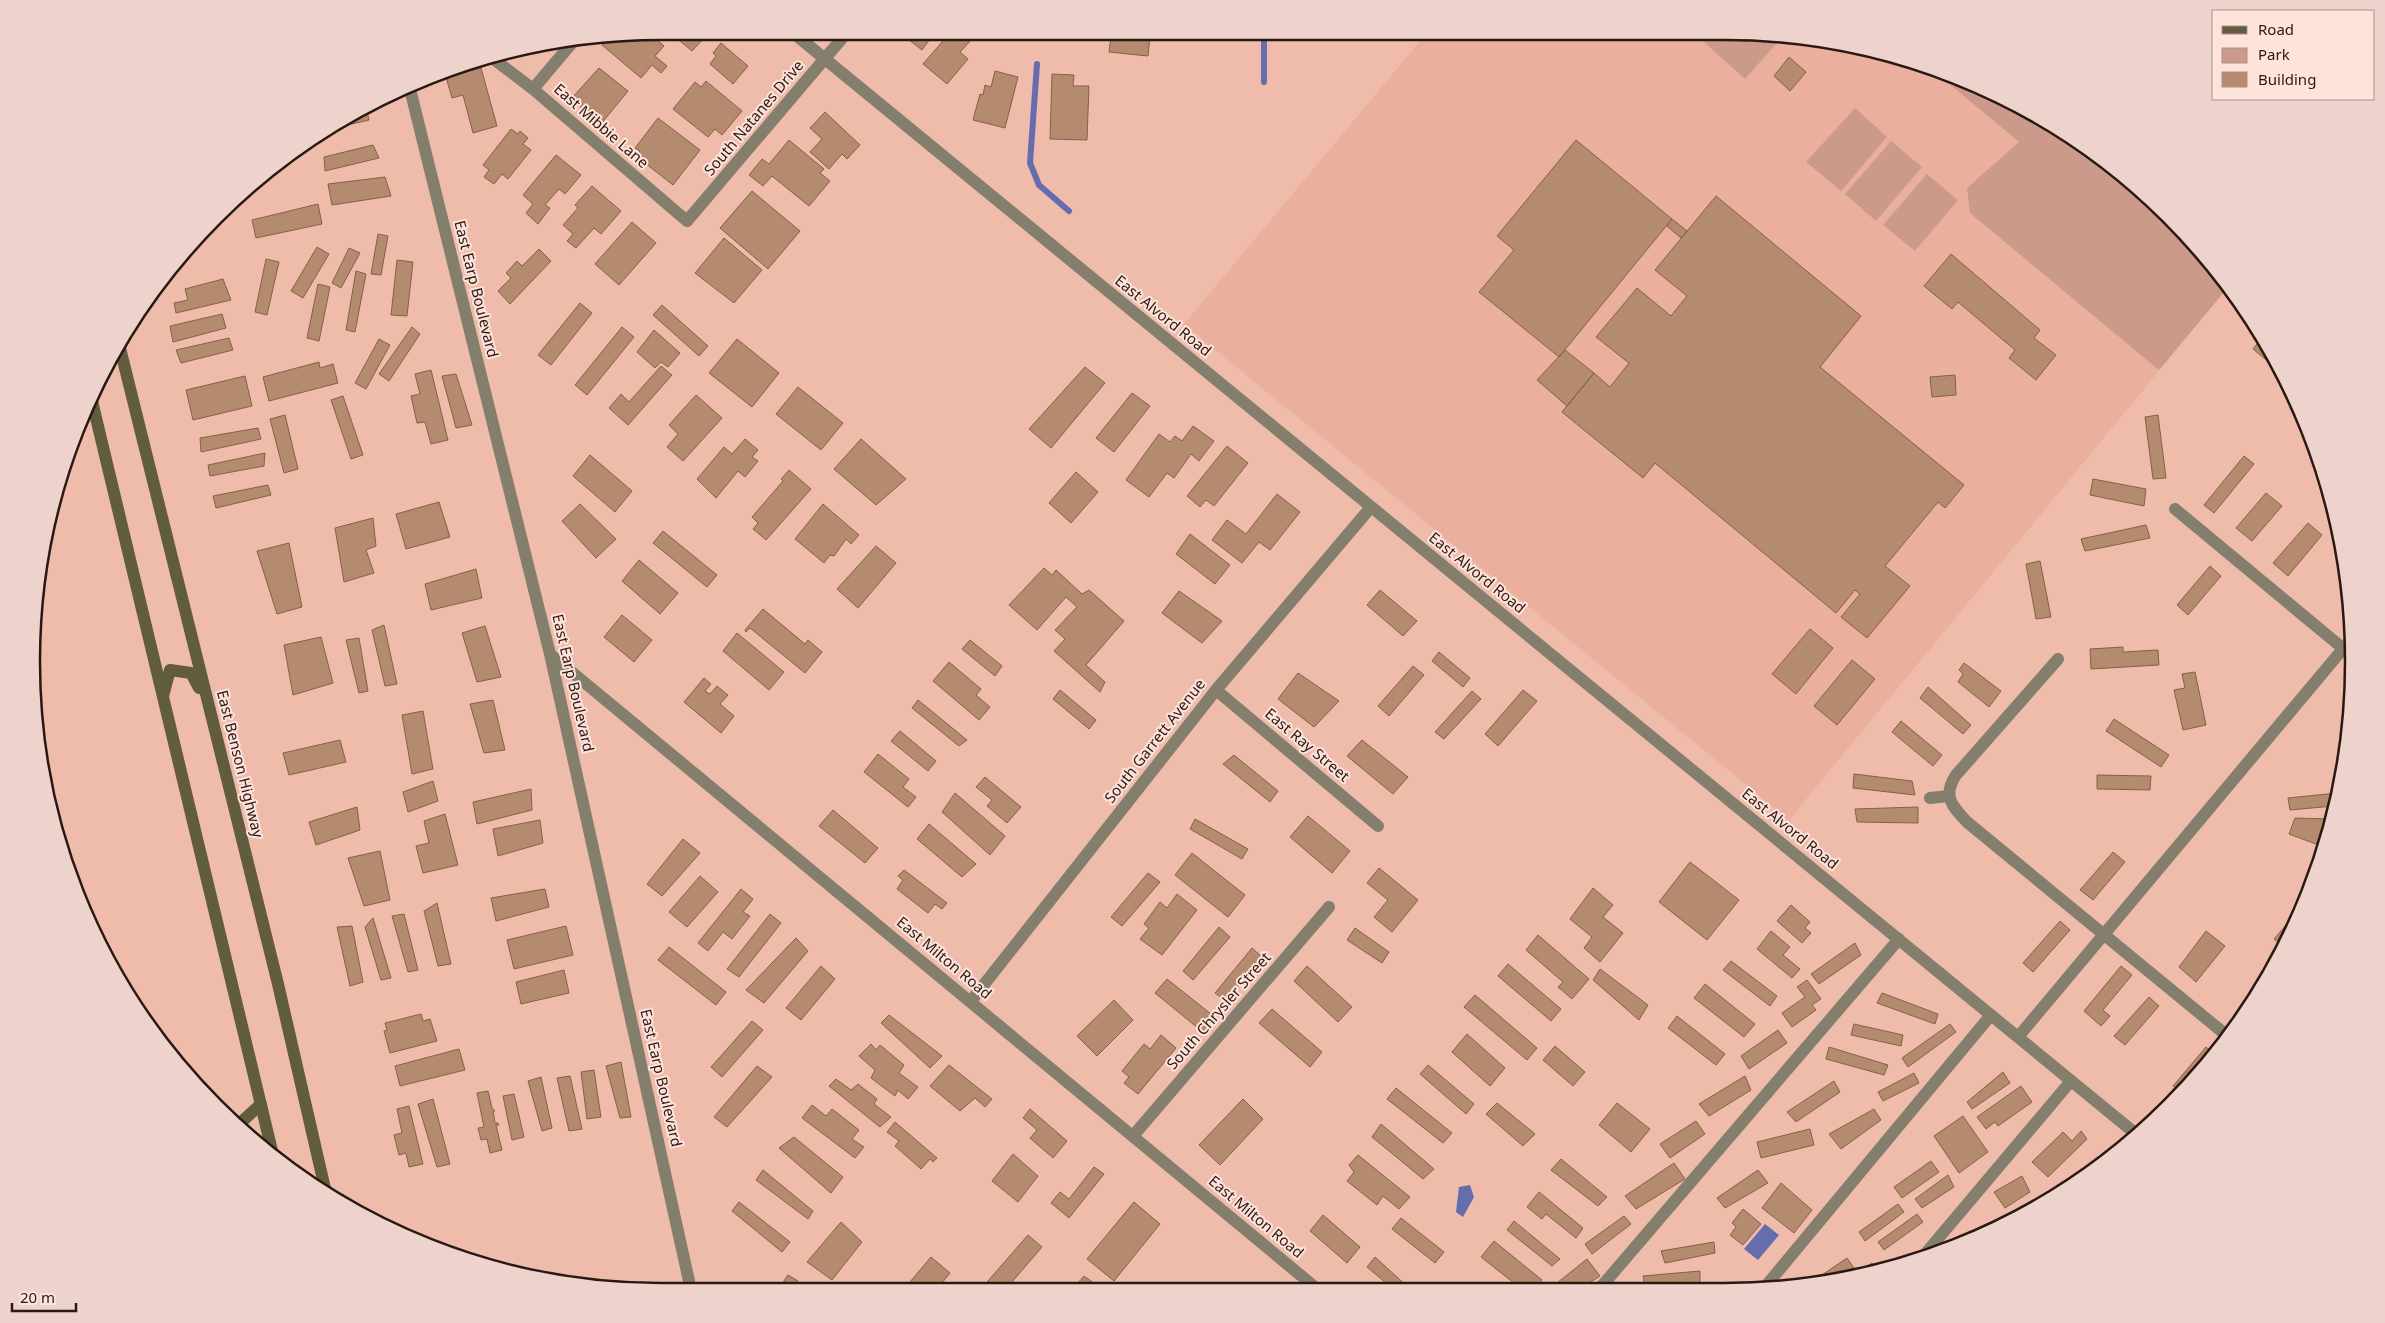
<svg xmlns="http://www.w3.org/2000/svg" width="2385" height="1323" font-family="'Noto Sans',sans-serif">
<rect width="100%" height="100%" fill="#efbcac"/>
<path fill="#eaaf9d" d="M1764,33L1887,53L2039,116L2139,188L2229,286L1789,820L1184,324L1426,34Z"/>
<path fill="#cc9a8b" d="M1698,33H1764L1783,36L1745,79L1696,35Z
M1942,76L2039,116L2139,188L2224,278L2229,286L2159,370L1970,213L1967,188L2019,142L1941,77Z
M1855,108L1887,137L1841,191L1806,162Z
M1891,141L1922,167L1876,221L1845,194Z
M1927,174L1958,200L1915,251L1883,225Z"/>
<path fill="#656dad" d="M1470,1185L1474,1197L1463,1217L1456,1212L1459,1187Z
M1765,1224L1779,1235L1758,1260L1744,1249Z"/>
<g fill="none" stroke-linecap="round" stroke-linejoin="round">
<path stroke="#656dad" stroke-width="6" d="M1037,64L1030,163L1039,185L1069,211
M1264,82V34"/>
</g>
<path fill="#b48b6e" stroke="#866044" d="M933,35L922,50L904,36Z
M948,35H968L972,39L960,52L968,59L947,84L923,64Z
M1111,35H1150L1148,56L1109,52Z
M653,36L664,46L655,56L667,66L661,73L652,65L641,78L602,45L609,37Z
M674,36H706L692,51Z
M721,43L748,66L733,84L710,64L716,56L713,53Z
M1789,57L1806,72L1790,91L1774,76Z
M481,68L497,126L473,133L463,95L452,98L446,77Z
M599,68L628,91L601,124L571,99Z
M995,71L1018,77L1005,128L973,120L980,94L983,95L985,85L991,87Z
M1052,74L1074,75L1073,86H1089L1087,140L1050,139Z
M706,81L742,111L722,135L715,129L708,137L673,109L695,82L701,87Z
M366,107L369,120L330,129Z
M825,112L860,145L847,159L842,154L829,169L810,152L822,139L810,128Z
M658,118L700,150L673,185L636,156L640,151L635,148Z
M511,129L518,134L520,131L528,138L523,144L531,150L508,179L502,174L494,184L484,177L489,170L483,165Z
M789,140L824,169L820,173L830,181L809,206L772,176L763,186L749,175L762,159L769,164Z
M1576,140L1672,219L1559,357L1479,292L1514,250L1497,236Z
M373,145L379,158L325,171L324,157Z
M556,155L581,175L565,194L559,189L545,205L550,208L538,224L526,213L533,204L523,195Z
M385,177L391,196L332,205L328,184Z
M592,186L621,211L601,234L594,228L576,248L567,241L573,234L563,225L578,208L575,205Z
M752,191L800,231L768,269L720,228Z
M1716,196L1861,316L1820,367L1964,485L1945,508L1938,502L1885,566L1910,586L1867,638L1841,617L1860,594L1855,590L1836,613L1655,463L1643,478L1562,412L1594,373L1610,387L1629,363L1596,337L1637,288L1671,316L1687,296L1655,270Z
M318,204L322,224L256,238L252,220Z
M1672,219L1687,231L1681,238L1667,226Z
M632,222L656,243L619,285L595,264Z
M378,234L388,236L381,275L371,274Z
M724,238L762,270L734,303L695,273Z
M317,247L329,254L303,298L291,291Z
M349,248L360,253L341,288L332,283Z
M539,249L551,261L510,304L498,291L511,278L506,273L517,261L522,266Z
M1951,254L2040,330L2034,338L2056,355L2036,380L2009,358L2015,350L1958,302L1952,309L1924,286Z
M266,259L279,262L267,315L255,312Z
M397,260L413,262L407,316L391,315Z
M356,271L366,274L355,332L346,330Z
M223,279L231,300L176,313L174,303L188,300L185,289Z
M318,284L330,287L319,341L307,338Z
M580,303L592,313L551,365L538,355Z
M662,305L708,346L699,356L653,315Z
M222,314L226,328L173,342L170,326Z
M412,327L420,334L389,381L379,374Z
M622,327L634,337L587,395L575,385Z
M654,330L680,353L668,367L661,362L655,368L637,352Z
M229,338L233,350L181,363L176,350Z
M379,339L390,345L366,389L355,383Z
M737,339L779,373L752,407L709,373Z
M2261,339L2283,374L2253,349Z
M1565,350L1594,373L1567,406L1537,380Z
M319,362L320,368L333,364L338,383L269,401L263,377Z
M661,366L672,375L628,425L609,408L621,394L629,402Z
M1085,367L1105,383L1051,448L1029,429Z
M431,370L448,440L431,444L425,422L417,423L411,396L420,394L415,374Z
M456,374L472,425L456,428L442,376Z
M1955,375L1956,395L1932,397L1930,377Z
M245,376L252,406L193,420L186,390Z
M798,387L843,423L821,450L776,414Z
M1132,393L1150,406L1114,452L1096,438Z
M696,395L722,418L683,461L667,447L678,434L669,425Z
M343,396L363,455L351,459L331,400Z
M285,415L298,469L284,473L270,419Z
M2158,415L2166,478L2153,479L2145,417Z
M1193,426L1214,441L1199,461L1191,454L1174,478L1167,473L1149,497L1126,480L1159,434L1170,442L1175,436L1182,441Z
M258,428L261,439L201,452L200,438Z
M745,439L758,450L752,457L758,461L745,477L738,471L716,498L697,479L724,447L732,454Z
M861,439L906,479L876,505L834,469Z
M1227,446L1248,463L1214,506L1206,500L1200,507L1187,496Z
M265,453L264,466L210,476L208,465Z
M590,455L632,491L615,512L573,476Z
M2244,456L2254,464L2214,513L2204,505Z
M789,470L811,489L766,540L753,529L758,523L752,517L783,481L781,479Z
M1076,472L1098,492L1071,523L1049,503Z
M2093,479L2146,489L2144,506L2090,495Z
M268,485L271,495L216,508L213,496Z
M2266,493L2282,506L2252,541L2236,528Z
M1277,494L1300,512L1270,550L1259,542L1242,563L1212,540L1227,520L1246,534Z
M439,502L450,537L406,549L396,514Z
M580,504L616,539L596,558L562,521Z
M823,504L859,535L851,544L846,539L834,556L830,555L824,563L795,539Z
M373,518L376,546L366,550L374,573L344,582L335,528Z
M2308,523L2322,535L2288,576L2273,563Z
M2146,525L2150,538L2085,551L2081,539Z
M663,531L717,575L707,587L653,543Z
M1190,534L1230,565L1215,584L1176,554Z
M289,543L302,607L277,614L257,551Z
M876,546L896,563L858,608L837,589Z
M639,560L678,593L660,614L622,581Z
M2040,561L2051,617L2036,619L2026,564Z
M2210,566L2221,576L2188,615L2177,605Z
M1044,568L1052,575L1056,570L1082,594L1089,590L1124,621L1086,665L1105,682L1100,692L1054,651L1065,639L1055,630L1077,607L1066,597L1037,630L1009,605Z
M476,569L482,598L431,610L425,584Z
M1380,590L1417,621L1403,636L1367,605Z
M1179,591L1222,621L1202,643L1162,613Z
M763,609L805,644L808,640L822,652L805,673L750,628L746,632L745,630Z
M622,615L652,640L634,662L604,637Z
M384,625L397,684L385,686L372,630Z
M485,626L501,677L477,682L462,633Z
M1810,629L1833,648L1796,694L1772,674Z
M737,633L784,672L769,690L723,651Z
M321,637L333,683L293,695L284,645Z
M359,638L368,691L359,693L346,640Z
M970,640L1002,666L995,676L962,649Z
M2123,647V652L2158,650L2159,665L2091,669L2090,649Z
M1439,652L1470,678L1463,687L1432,661Z
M1852,660L1875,679L1837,725L1814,706Z
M949,662L981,689L976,695L990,707L979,720L933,681Z
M1964,663L2001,691L1989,707L1958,682L1963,674L1959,670Z
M1413,666L1424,675L1389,716L1378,706Z
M2195,672L2206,725L2183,730L2174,690L2185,688L2182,674Z
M1298,673L1339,701L1314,727L1278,699Z
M704,678L711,684L705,691L710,694L717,686L728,695L720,704L734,716L721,733L684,702Z
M1928,687L1971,725L1963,734L1920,698Z
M1060,690L1096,720L1089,729L1053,699Z
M1523,690L1537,701L1498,746L1485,734Z
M1472,691L1481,699L1444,739L1435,732Z
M493,700L505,750L484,753L470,704Z
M918,700L967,740L959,746L912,708Z
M423,711L433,769L412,774L402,715Z
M2114,719L2169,755L2161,767L2106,731Z
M1901,721L1942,755L1933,766L1892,732Z
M900,731L936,761L928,771L891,741Z
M340,740L346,762L289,775L283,753Z
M1362,740L1408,777L1393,794L1347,756Z
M878,754L909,779L903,787L916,797L908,807L864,772Z
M1234,755L1278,791L1270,802L1223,764Z
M1854,774L1912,781L1915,795L1853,788Z
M2097,775L2151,776L2150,790L2097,789Z
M985,777L1021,807L1007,823L987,806L992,800L976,787Z
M433,781L438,801L408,812L403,792Z
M531,789L532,810L477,824L473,802Z
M955,793L1005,836L990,855L942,812Z
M2337,793L2334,806L2290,810L2288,798Z
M357,807L360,830L316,845L309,822Z
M1918,807V823L1857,822L1855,809Z
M833,810L878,848L865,863L819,826Z
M445,814L458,865L423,873L416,846L429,843L424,821Z
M1308,816L1350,851L1332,873L1290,837Z
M2295,818L2331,819L2324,847L2289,834Z
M1195,819L1248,849L1242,859L1190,829Z
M540,820L543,843L498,856L493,829Z
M929,824L976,864L962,877L917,839Z
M683,839L700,853L662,896L647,884Z
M380,851L390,900L364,906L348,858Z
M2113,852L2125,862L2093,900L2080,890Z
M1192,853L1245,895L1228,917L1175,875Z
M1690,862L1739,900L1707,940L1659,902Z
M1379,868L1418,900L1392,932L1374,917L1388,900L1367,883Z
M904,870L947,903L942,909L935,904L928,913L897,889L903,880L898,876Z
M1148,873L1160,882L1122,926L1111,917Z
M700,876L718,892L687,927L669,912Z
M1593,888L1613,905L1603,917L1623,933L1600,962L1584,948L1592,937L1570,919Z
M545,889L549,907L496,921L491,898Z
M741,889L753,899L743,912L750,916L732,939L723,932L708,951L698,943Z
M1177,894L1197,910L1162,955L1140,939L1149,928L1144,924L1160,902L1167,908Z
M437,903L451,964L438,966L424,911Z
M1791,905L1810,922L1805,928L1811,933L1802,943L1777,921Z
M404,914L418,970L408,972L392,916Z
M770,914L781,923L739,977L727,969Z
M2293,917L2295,919L2283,946L2274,939Z
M373,918L391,978L381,980L365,927Z
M2060,921L2070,930L2033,972L2023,963Z
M352,926L363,982L350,986L337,927Z
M566,926L573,955L514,969L507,940Z
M1219,927L1230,937L1193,980L1183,971Z
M1355,928L1389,952L1382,963L1347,940Z
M1771,931L1790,947L1783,955L1800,969L1792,978L1757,949Z
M2206,931L2225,946L2196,982L2179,967Z
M1538,935L1589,979L1572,999L1558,987L1563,982L1526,950Z
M796,938L808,951L764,1003L746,990Z
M1855,943L1861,955L1819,984L1811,974Z
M669,947L726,992L716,1005L658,960Z
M1252,948L1262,957L1226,1001L1215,993Z
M1731,961L1777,996L1770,1006L1723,970Z
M1508,964L1561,1009L1551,1021L1498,976Z
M821,966L835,979L801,1020L786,1008Z
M1307,966L1352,1007L1338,1022L1294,981Z
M2121,966L2132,975L2103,1010L2110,1016L2101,1026L2084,1011Z
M1600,969L1648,1005L1639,1020L1593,980Z
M564,970L569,993L521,1004L516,982Z
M1167,979L1216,1018L1204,1033L1155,993Z
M1807,980L1821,999L1812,1005L1816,1010L1792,1027L1782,1013L1805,997L1797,987Z
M1705,984L1755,1024L1744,1037L1694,998Z
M1882,993L1938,1014L1935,1024L1877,1003Z
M1475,995L1537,1048L1527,1060L1464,1007Z
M2149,997L2159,1006L2125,1045L2114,1036Z
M1114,1000L1133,1020L1097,1056L1077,1036Z
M1272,1009L1322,1052L1310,1067L1259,1023Z
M421,1014L423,1021L430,1019L437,1041L390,1053L384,1031L387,1030L385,1023Z
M889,1015L942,1056L930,1068L881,1023Z
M1677,1016L1725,1054L1716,1065L1668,1028Z
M752,1021L763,1030L722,1077L711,1067Z
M1854,1024L1903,1035L1901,1046L1851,1035Z
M1950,1024L1956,1032L1908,1067L1902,1058Z
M1778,1030L1787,1043L1749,1069L1741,1056Z
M1467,1034L1505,1068L1490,1086L1452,1052Z
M1161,1035L1176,1048L1138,1094L1124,1083L1129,1077L1122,1071L1144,1044L1150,1049Z
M871,1044L876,1050L880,1045L904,1065L899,1073L918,1087L908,1099L898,1090L895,1096L871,1078L875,1070L859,1056Z
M1555,1046L1585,1072L1573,1086L1543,1060Z
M1829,1047L1888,1065L1884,1075L1826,1059Z
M2206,1047L2212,1052L2180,1093L2173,1086Z
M459,1049L465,1070L400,1086L395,1066Z
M621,1062L631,1117L620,1118L606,1066Z
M949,1065L992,1099L985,1107L975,1098L960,1111L930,1086Z
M1428,1065L1474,1104L1466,1114L1420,1074Z
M757,1066L772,1077L727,1127L714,1117Z
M594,1070L601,1117L587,1119L581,1072Z
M2003,1072L2010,1083L1972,1109L1967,1102Z
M1914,1073L1919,1083L1883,1101L1878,1092Z
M570,1076L582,1129L569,1131L557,1078Z
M1745,1076L1751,1090L1709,1116L1699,1104Z
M541,1077L552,1128L542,1131L528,1081Z
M836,1079L851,1090L858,1084L877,1099L874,1104L891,1117L880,1127L829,1086Z
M1834,1081L1840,1092L1796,1122L1787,1112Z
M2021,1086L2032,1102L1998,1126L1995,1122L1986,1129L1977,1117Z
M1396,1088L1452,1133L1443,1143L1387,1099Z
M488,1091L492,1108L495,1111H493L495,1123H498L499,1125H496L502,1150L490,1153L487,1139L481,1140L478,1128L484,1127L477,1093Z
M514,1094L524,1137L512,1140L503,1096Z
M433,1099L450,1164L437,1167L418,1104Z
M1243,1099L1263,1119L1220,1165L1199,1145Z
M1497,1103L1535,1134L1523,1146L1486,1114Z
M1617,1103L1650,1129L1631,1152L1599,1125Z
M812,1105L826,1116L832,1109L859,1130L852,1139L864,1147L855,1158L802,1118Z
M409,1106L423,1164L409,1167L406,1153L399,1155L394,1135L402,1133L397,1109Z
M1030,1109L1067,1141L1053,1158L1030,1138L1037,1130L1023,1118Z
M1874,1109L1881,1120L1841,1149L1829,1134Z
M1963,1116L1988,1152L1959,1173L1934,1136Z
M1696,1121L1705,1134L1670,1158L1660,1144Z
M895,1122L937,1158L933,1162L930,1159L921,1169L895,1146L899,1141L887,1132Z
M1381,1124L1434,1169L1423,1179L1372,1137Z
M1810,1129L1814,1145L1761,1158L1757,1142Z
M2081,1131L2087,1139L2048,1177L2032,1162L2063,1132L2072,1141Z
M794,1137L843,1177L831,1193L779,1148Z
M1013,1154L1038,1176L1018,1202L992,1181Z
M1358,1155L1410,1197L1399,1209L1383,1196L1377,1205L1347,1181L1354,1172L1349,1165Z
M1561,1159L1607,1197L1598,1206L1551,1170Z
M1931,1161L1939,1172L1902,1198L1894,1187Z
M1674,1163L1685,1179L1636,1209L1625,1196Z
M1094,1167L1104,1174L1069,1218L1051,1203L1060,1192L1069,1199Z
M763,1170L813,1211L808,1219L756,1180Z
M1758,1170L1768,1183L1725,1208L1717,1198Z
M1948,1175L1954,1187L1922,1208L1915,1199Z
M2022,1176L2030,1192L2005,1208L1994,1192Z
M1781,1183L1812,1210L1794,1233L1762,1208Z
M1539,1192L1583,1228L1576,1238L1546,1214L1542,1219L1527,1207Z
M739,1202L790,1242L782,1252L732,1211Z
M1134,1202L1160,1224L1114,1281L1087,1259Z
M1898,1204L1904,1212L1865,1241L1859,1232Z
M1743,1209L1761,1224L1743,1245L1730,1235L1736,1227L1732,1223Z
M1917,1214L1923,1222L1884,1250L1878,1242Z
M1323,1215L1360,1247L1347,1263L1310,1231Z
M1624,1216L1631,1224L1592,1254L1585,1244Z
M1401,1218L1444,1252L1435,1263L1392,1229Z
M1514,1221L1560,1259L1552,1266L1507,1230Z
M841,1222L862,1242L832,1280L807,1262Z
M1028,1235L1042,1247L1006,1289H981Z
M1494,1241L1542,1280L1536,1287H1519L1481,1257Z
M1714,1242L1715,1253L1665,1263L1661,1251Z
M931,1257L950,1273L937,1289H904Z
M1375,1257L1409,1288H1392L1367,1267Z
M1847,1258L1854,1268L1840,1278L1811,1285L1810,1283Z
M1587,1259L1600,1276L1583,1287H1552Z
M1872,1263L1876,1270L1854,1275Z
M1700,1271V1284L1684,1287H1645L1643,1276Z
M788,1275L798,1281L793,1290H778Z
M1084,1276L1102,1289H1073Z"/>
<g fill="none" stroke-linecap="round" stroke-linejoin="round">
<path stroke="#837f6c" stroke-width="12" d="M797,36L2136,1134
M491,57L533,89L687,221L844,36
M409,85L550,654L691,1290
M533,89L577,37
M2175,509L2351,655
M550,654L1316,1288
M2058,659L1956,775C1942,796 1952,806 1967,822L2225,1034
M1216,690L1378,826
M1930,798L1949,796
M971,1001L1216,690L1371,507
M2018,1037L2352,638
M1133,1136L1329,907
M1920,1260L2071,1081
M1601,1287L1899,939
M1765,1287L1991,1015"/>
<path stroke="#625c3f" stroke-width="12" d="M119,344L278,984L326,1193
M91,397L273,1155
M163,696L170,670L191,673L199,688
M237,1126L261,1104"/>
</g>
<g text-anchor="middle" stroke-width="4" stroke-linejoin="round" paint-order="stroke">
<g font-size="15" fill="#2a1812" stroke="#fee3db">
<text transform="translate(754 118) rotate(-50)" y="5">South Natanes Drive</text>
<text transform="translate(601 126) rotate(41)" y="5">East Mibbie Lane</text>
<text transform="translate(476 289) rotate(76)" y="5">East Earp Boulevard</text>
<text transform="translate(1163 316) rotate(39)" y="5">East Alvord Road</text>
<text transform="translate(1477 573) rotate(39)" y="5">East Alvord Road</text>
<text transform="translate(573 683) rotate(77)" y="5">East Earp Boulevard</text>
<text transform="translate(1155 741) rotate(-52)" y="5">South Garrett Avenue</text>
<text transform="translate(1307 745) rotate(40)" y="5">East Ray Street</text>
<text transform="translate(240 764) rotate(76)" y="5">East Benson Highway</text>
<text transform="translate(1790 829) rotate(39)" y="5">East Alvord Road</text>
<text transform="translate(944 958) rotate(40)" y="5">East Milton Road</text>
<text transform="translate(1219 1011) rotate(-49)" y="5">South Chrysler Street</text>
<text transform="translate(661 1078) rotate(77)" y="5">East Earp Boulevard</text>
<text transform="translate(1256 1217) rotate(40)" y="5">East Milton Road</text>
</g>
</g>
<path d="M0 0H2385V1323H0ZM661 40H1724A621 621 0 0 1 2345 661V662A621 621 0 0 1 1724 1283H661A621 621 0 0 1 40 662V661A621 621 0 0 1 661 40Z" fill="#edd3cb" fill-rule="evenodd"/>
<path fill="none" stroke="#2a1812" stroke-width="2.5" d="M661 40H1724A621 621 0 0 1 2345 661V662A621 621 0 0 1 1724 1283H661A621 621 0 0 1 40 662V661A621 621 0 0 1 661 40Z"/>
<rect x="2212" y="10" width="162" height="90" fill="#fee3db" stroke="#a9928b"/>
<rect x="2222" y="26" width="25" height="8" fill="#625c3f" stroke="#a9928b"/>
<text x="2258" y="35" font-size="15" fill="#2a1812">Road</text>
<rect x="2222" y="48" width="25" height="15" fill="#cc9a8b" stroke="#a9928b"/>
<text x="2258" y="60" font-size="15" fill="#2a1812">Park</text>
<rect x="2222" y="72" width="25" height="15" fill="#b48b6e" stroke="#a9928b"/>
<text x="2258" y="85" font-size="15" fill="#2a1812">Building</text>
<path d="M12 1303v8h64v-8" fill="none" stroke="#2a1812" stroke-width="2.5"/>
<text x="20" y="1303" font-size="15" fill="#2a1812" stroke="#fee3db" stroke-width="4" paint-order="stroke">20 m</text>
</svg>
